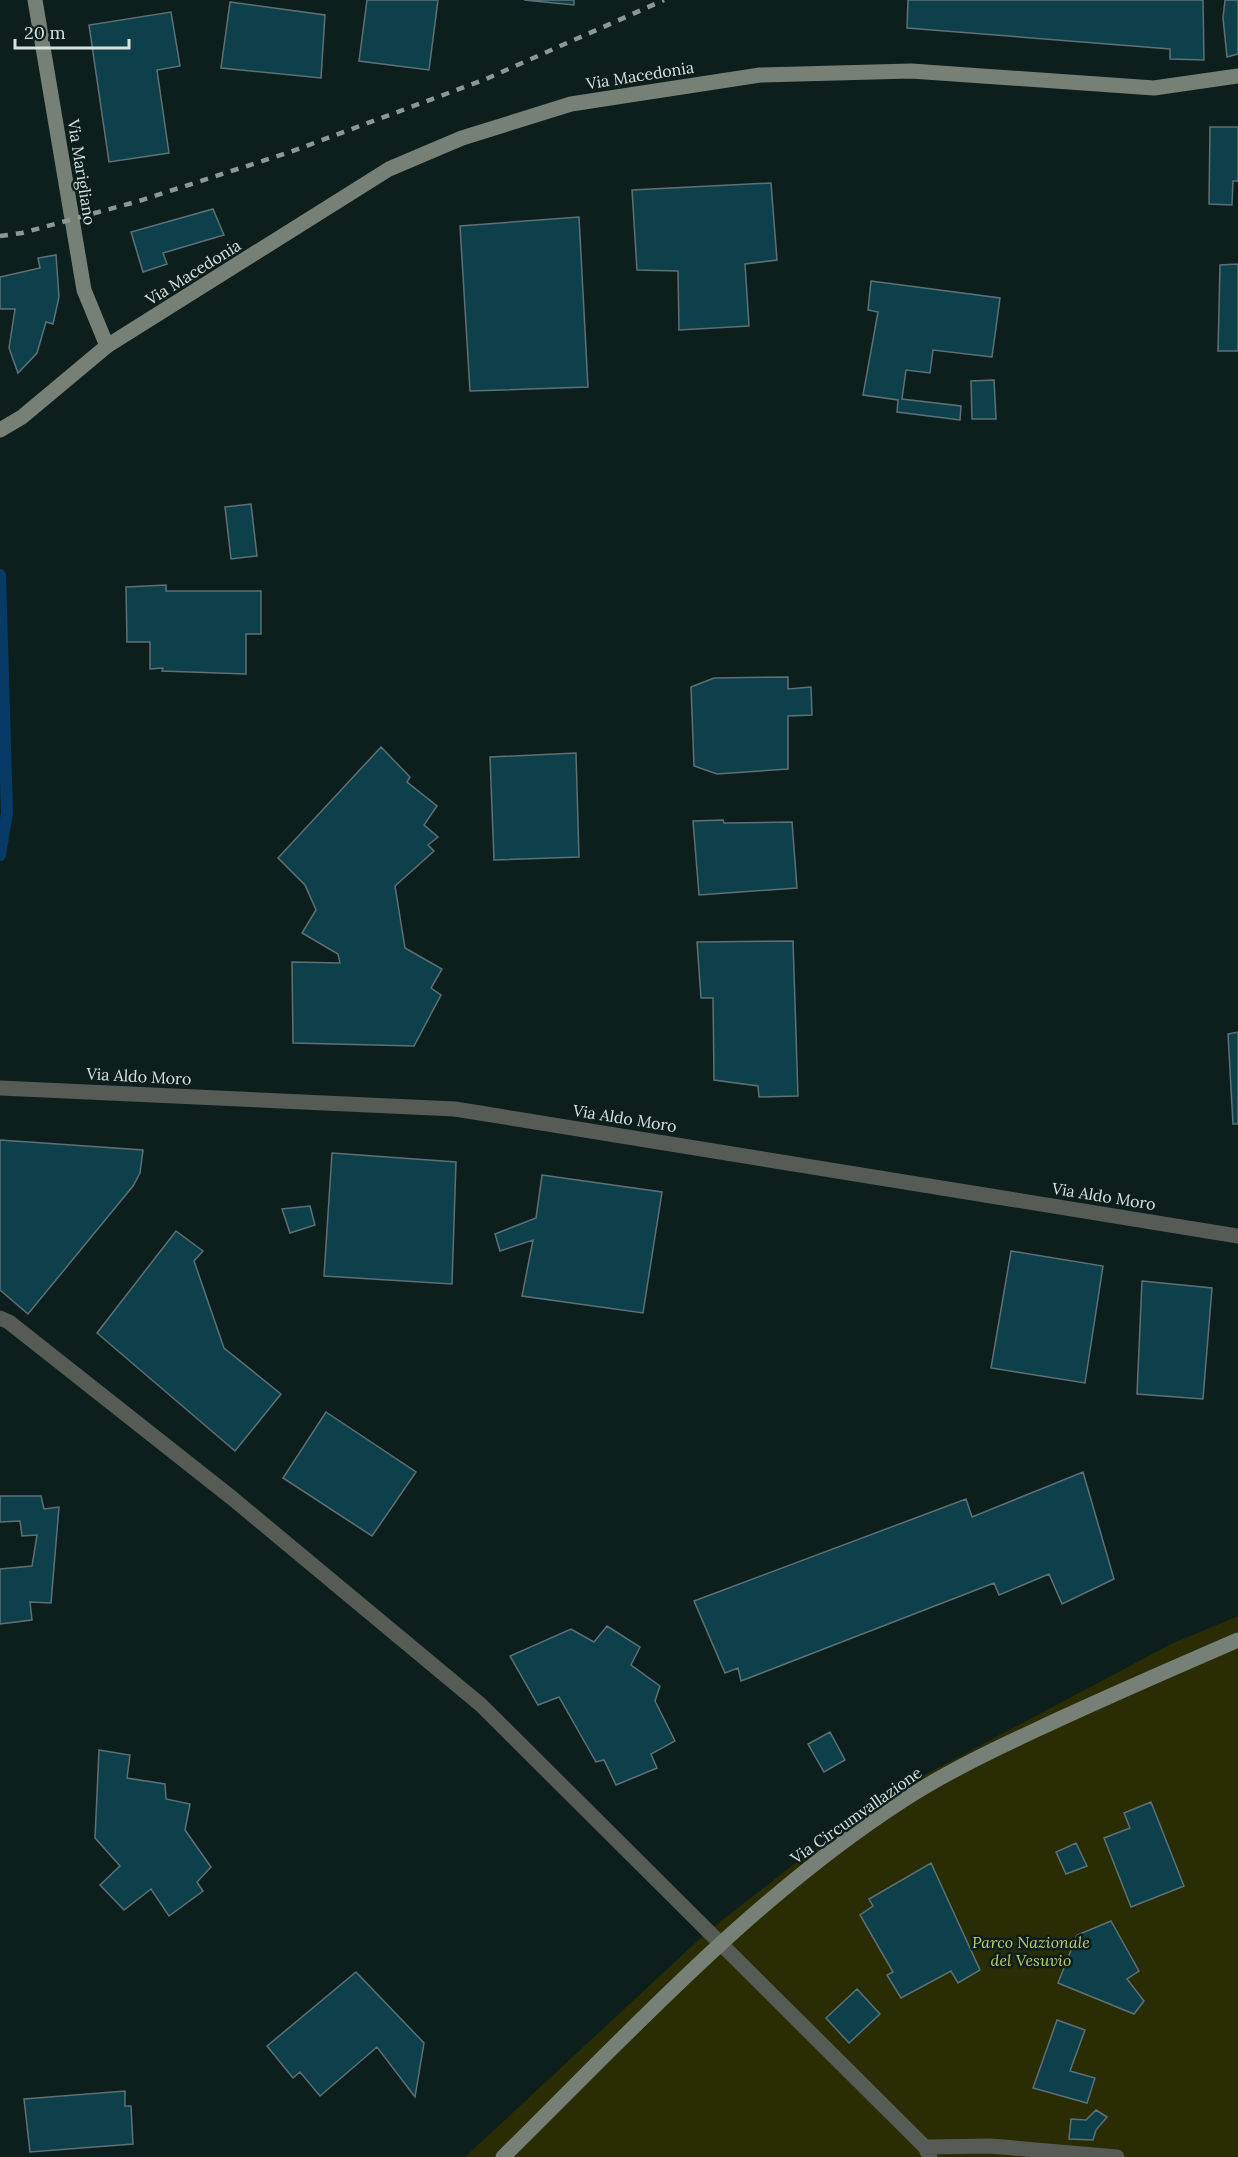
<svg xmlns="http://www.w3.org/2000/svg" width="1238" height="2157" font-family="Lora,serif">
<rect width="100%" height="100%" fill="#0d1f1c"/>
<path fill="#2a2c04" d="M1238,1616V2157H465L706,1933L872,1803L1171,1644Z"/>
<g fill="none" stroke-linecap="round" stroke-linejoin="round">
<path stroke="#073b66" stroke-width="12" d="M0,575L7,813L0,855"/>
</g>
<path fill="#0e404b" stroke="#5d7075" stroke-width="1.5" d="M367,0H438L429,70L359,61Z
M524,0H574V5Z
M908,0H1203L1204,60L1170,59V49L907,28Z
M1225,0H1238V54L1227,57L1223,18Z
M230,2L325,15L321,78L221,68Z
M171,12L180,66L157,70L169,153L109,162L89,25Z
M1210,127H1238V181H1233L1232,205L1209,204Z
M771,183L777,260L745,264L749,326L679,330L678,271L637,270L632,190Z
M213,209L224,235L163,253L167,264L143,272L131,232Z
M579,217L588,387L470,391L460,226Z
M56,255L59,297L53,324L46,322L37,353L18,373L9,348L15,309H0V277L40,268L38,258Z
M1238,264V351H1218L1220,265Z
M871,281L1000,298L992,357L933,350L930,373L906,370L902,399L961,406L960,420L897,412L898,400L863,395L878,312L868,310Z
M994,380L996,419H972L971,381Z
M251,504L257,556L231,559L225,507Z
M166,585V591H261V634H246V674L162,671L163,668L150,669V642H127L126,587Z
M788,677V689L811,687L812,715L788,716V769L717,774L694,766L691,687L714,678Z
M381,747L410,777L407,782L437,806L424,825L438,837L428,845L434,851L395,886L405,948L442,969L431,988L441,995L414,1046L293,1043L292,962L340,963L338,954L302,933L316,910L305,885L278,858Z
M576,753L579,857L494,860L490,757Z
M723,820L724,823L792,822L797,888L699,895L693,821Z
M793,941L798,1096L759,1097L758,1086L714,1080L713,998H701L697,942Z
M1238,1032V1124H1233L1228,1034Z
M0,1140L143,1150L140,1173L133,1186L28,1314L0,1290Z
M332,1153L456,1162L452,1284L324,1276Z
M542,1175L662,1192L643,1313L522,1296L533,1240L500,1251L495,1234L536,1218Z
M310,1206L315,1225L290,1233L282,1209Z
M176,1231L203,1251L194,1261L224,1348L281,1394L235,1451L97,1333Z
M1011,1251L1103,1266L1085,1383L991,1368Z
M1142,1281L1212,1288L1203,1399L1137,1394Z
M326,1412L416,1472L372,1536L283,1478Z
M1083,1472L1114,1579L1062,1604L1049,1574L999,1595L994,1583L741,1681L738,1668L725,1673L694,1601L966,1499L972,1517Z
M0,1496H41L44,1509L59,1507L51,1603L30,1602L32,1620L0,1624V1569L32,1566L37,1535L22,1536L20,1521L0,1522Z
M607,1626L640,1647L631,1665L660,1686L655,1701L675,1741L651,1754L657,1768L616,1785L604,1760L596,1762L559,1697L538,1705L510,1656L571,1629L594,1642Z
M830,1732L845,1760L824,1772L808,1744Z
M99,1750L130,1755L127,1778L165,1784L166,1799L190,1804L185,1830L211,1867L197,1882L203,1891L169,1916L151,1889L124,1910L100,1885L120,1866L95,1838Z
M1151,1802L1184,1886L1131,1907L1104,1838L1130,1828L1124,1813Z
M1076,1843L1087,1866L1066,1874L1056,1852Z
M931,1863L980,1970L958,1983L951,1971L901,1998L887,1975L893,1972L860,1915L873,1906L869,1899Z
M1111,1921L1139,1971L1127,1979L1144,2001L1134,2014L1058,1983L1077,1935Z
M356,1972L424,2043L415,2097L377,2047L320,2096L300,2072L293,2078L267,2046Z
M857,1989L880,2014L849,2043L826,2018Z
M1057,2020L1085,2030L1070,2071L1095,2078L1087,2103L1033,2088Z
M125,2091V2106H131L133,2144L30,2152L24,2099Z
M1096,2110L1107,2117L1096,2130L1093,2140L1069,2139L1071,2119L1086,2120Z"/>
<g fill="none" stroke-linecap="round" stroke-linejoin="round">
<path stroke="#565b56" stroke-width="15" d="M0,1088L455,1109L1238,1236
M0,1318L9,1322L232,1498L481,1705L925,2147L930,2157
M925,2147L991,2146L1117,2157"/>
<path stroke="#778077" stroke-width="15" d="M35,0L84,290L107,346
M0,430L22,417L107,346L389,169L462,138L571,104L760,75L911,71L1154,88L1238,76
M503,2157C630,2032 753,1897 905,1799C947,1772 993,1750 1038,1729C1104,1698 1171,1669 1238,1640"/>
<path stroke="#8b9895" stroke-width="4.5" stroke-dasharray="8 8" stroke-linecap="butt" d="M0,236L22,233L139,201L290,152L486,79L664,0"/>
</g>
<g text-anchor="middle" stroke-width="5" stroke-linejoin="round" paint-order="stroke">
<g font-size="16" fill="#d7e2df" stroke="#0d1f1c">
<text transform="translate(640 75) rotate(-9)" y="6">Via Macedonia</text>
<text transform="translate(82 172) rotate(81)" y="6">Via Marigliano</text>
<text transform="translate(193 272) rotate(-32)" y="6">Via Macedonia</text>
<text transform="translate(139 1076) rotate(3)" y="6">Via Aldo Moro</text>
<text transform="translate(625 1118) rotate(9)" y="6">Via Aldo Moro</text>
<text transform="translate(1104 1196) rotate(9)" y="6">Via Aldo Moro</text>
<text transform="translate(856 1815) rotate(-35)" y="6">Via Circumvallazione</text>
</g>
<g font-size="16" font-style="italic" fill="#c4ca6a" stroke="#0d1f1c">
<text x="1031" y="1948">Parco Nazionale<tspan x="1031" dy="18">del Vesuvio</tspan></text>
</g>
</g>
<path d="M15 39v9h114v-9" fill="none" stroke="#d7e2df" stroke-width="3"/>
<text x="24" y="39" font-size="18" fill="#d7e2df" stroke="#0d1f1c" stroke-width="4.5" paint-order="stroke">20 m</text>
</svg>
